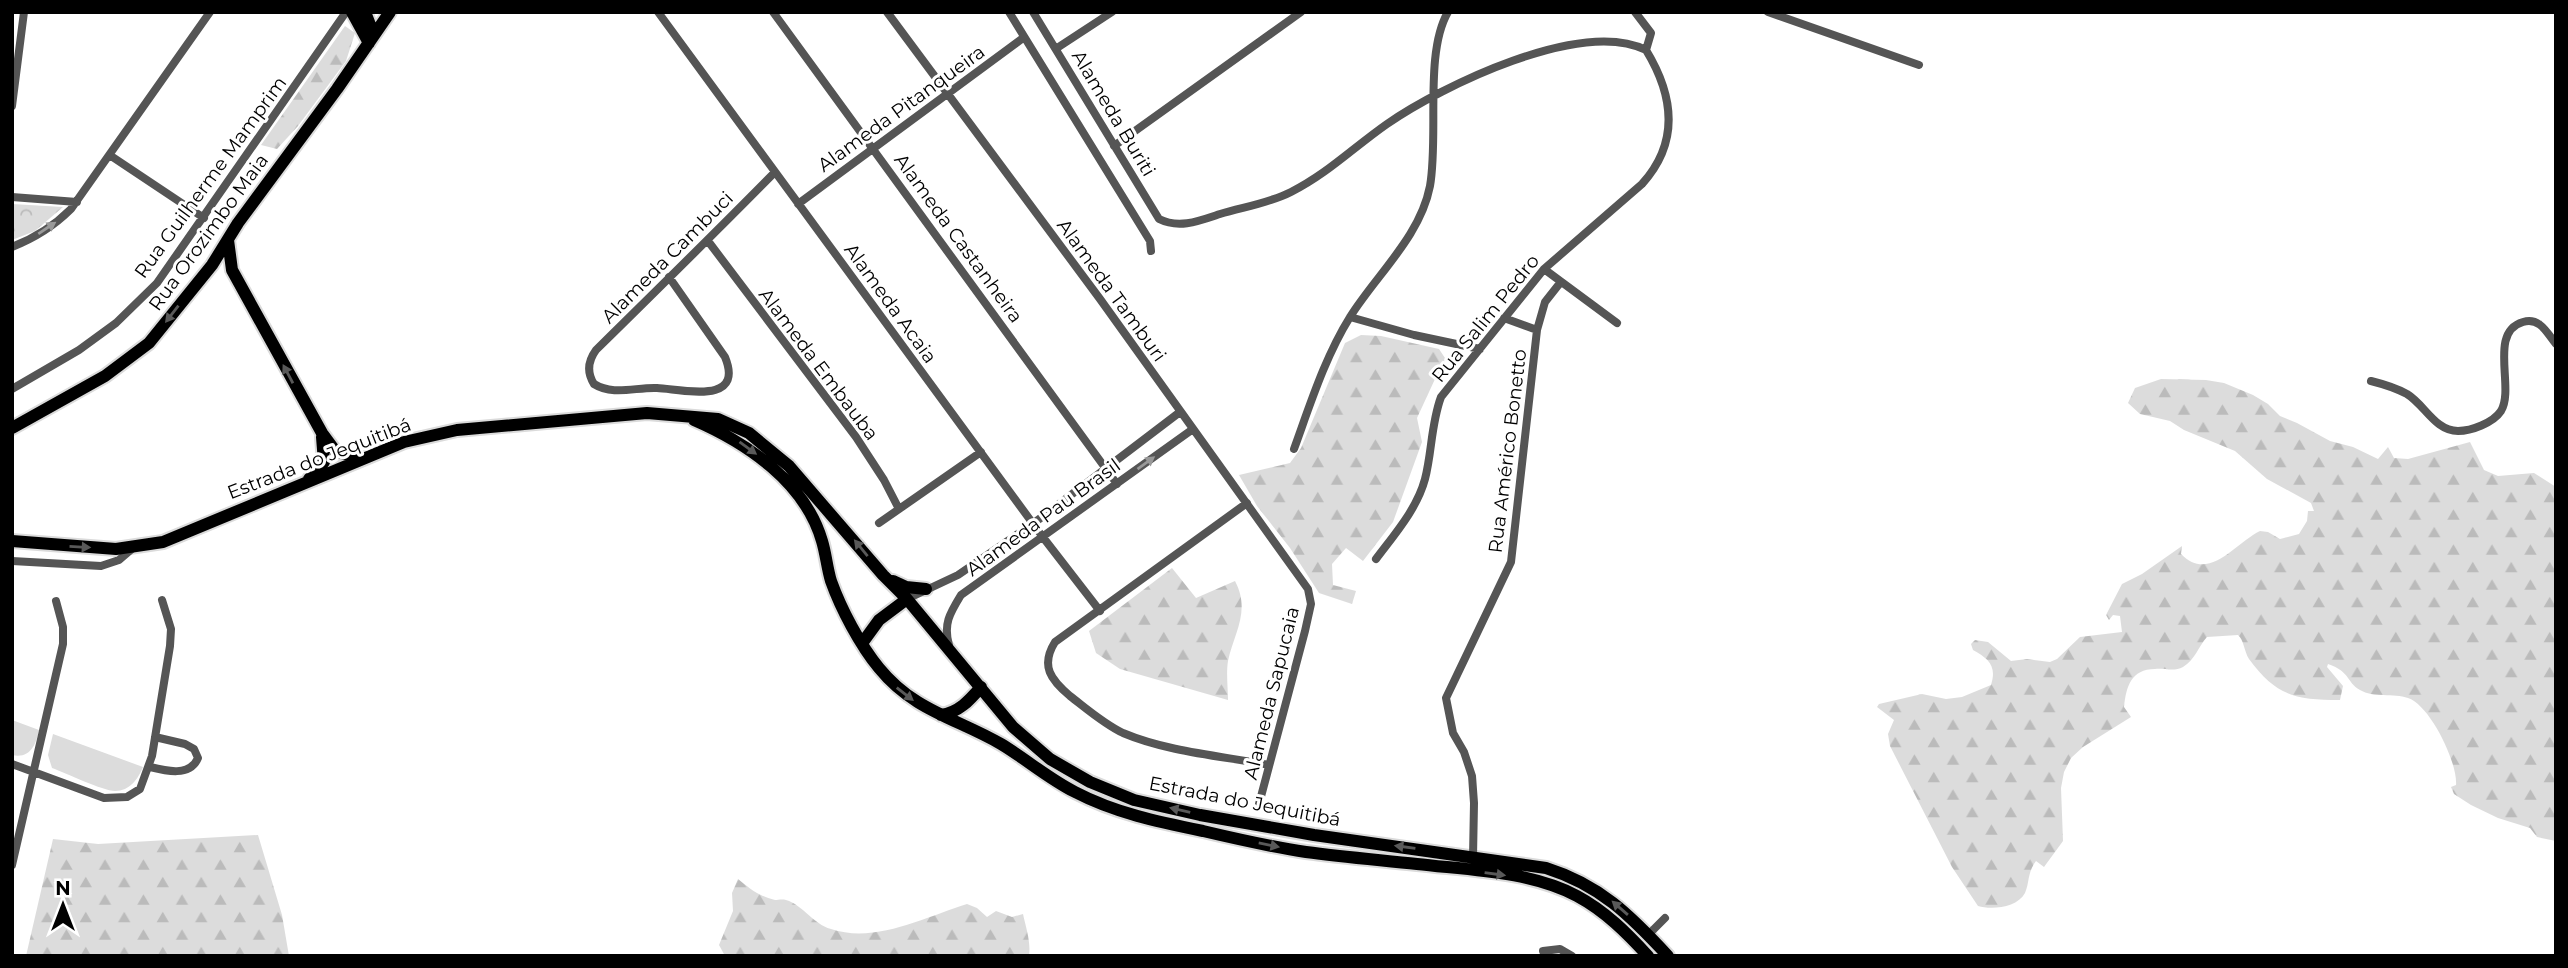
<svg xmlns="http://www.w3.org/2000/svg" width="2568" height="968" font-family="Montserrat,sans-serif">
<defs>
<pattern id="forest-firs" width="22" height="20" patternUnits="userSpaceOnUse" patternTransform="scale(1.75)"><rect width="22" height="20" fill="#dcdcdc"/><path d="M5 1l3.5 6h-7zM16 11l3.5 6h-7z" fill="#bbb"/></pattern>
<pattern id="park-crowns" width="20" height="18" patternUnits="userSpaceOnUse" patternTransform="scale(1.75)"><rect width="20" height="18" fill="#dcdcdc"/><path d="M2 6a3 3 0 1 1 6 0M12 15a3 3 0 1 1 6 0" fill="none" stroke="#bbb"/></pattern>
</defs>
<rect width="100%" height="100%" fill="#fff"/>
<path fill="#dcdcdc" d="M12,720L39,730C36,745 30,759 12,755Z
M53,734L143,767C138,779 130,791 115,791C103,791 66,773 52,768L48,755Z"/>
<path fill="url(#forest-firs)" d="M345,26L355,33L346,61L298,126L277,149L261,145Z
M1361,335L1381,336L1439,349L1445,358L1442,374L1435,379L1417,418L1422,442L1393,522L1363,561L1346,548L1332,564L1333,585L1356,591L1352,604L1319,593L1290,548L1257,506L1239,475L1290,463L1301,448L1345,343Z
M2161,379L2206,380L2224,383L2253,395L2268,404L2280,416L2297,423L2330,441L2353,447L2378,459L2388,447L2394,458L2408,459L2470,442L2484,470L2498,476L2534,473L2556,487V841L2537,837L2530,828L2498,818L2471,805L2454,794L2451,787L2456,785C2458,763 2430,705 2408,698C2394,693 2373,698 2360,690C2346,682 2351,672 2328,664L2327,667L2343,686L2340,700C2296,700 2276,696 2249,659C2244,651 2244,640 2238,635L2207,637C2198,647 2195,660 2183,667C2174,672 2165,668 2155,669C2131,669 2126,687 2124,707L2131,717L2083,747L2071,758L2064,772L2061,788L2063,841L2044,867L2036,861C2027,873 2030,881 2025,893C2017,908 1991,910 1978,906L1952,867L1890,746L1888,734L1894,720L1877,707L1879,704L1922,694L1946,699L1962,697L1991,685C1997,666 1989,659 1973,650L1971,644L1975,640L1988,642L2011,661L2027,659L2050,662L2057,659L2080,637L2122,632L2120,616L2113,615L2109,620L2106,615L2122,584L2142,574L2182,546L2181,554C2209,583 2235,543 2260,531L2268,532L2280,539L2299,534L2307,521L2308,511H2314L2311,503L2267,479L2235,451L2184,430L2170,421L2140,414L2128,403L2135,388Z
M1172,568L1196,598L1235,581C1251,611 1234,633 1228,661C1226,673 1228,688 1228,700L1120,669L1096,653L1089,631Z
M258,835L282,915L289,956H26L53,839L98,844Z
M738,879C749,888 760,897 775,900C778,900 782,899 786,900C803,905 813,924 831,929C875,944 925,917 967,904L977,908L987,917L996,911L1012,917L1023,914C1026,928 1031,942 1029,956H725L719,945L733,911L732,893Z"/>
<path fill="url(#park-crowns)" d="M12,204L63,207L35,231L12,240Z"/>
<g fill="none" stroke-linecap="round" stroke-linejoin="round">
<g stroke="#dbdbdb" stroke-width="16">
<path id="primary" d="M352,12L369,43
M365,12L374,35
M228,240L232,270L322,433L336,452L363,458
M694,420C747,443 805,482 822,541C826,554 827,568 831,581C841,609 860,645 879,668C914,711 956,718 1001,744C1026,759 1049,779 1075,792C1115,813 1159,822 1203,831C1237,839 1272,847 1306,852C1343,857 1380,860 1417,864C1469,870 1530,871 1577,896C1605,911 1627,933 1648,956
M12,428L105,376L149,343L212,265L238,223L337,89L390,12
M309,479L324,462L322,437
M12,541L116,549L163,542L404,442L457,430L647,413L718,419L749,433L789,466L883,575L907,599L1013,727L1050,759L1090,782L1134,800L1200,815L1314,835L1546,868C1600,885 1630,915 1668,956
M893,581L906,587L926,589
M863,642L879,620L907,599
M941,715C959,712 969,701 981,687"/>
</g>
<path stroke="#555" stroke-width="8" d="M658,12L1042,536L1100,611
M773,12L1117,484
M887,12L1100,299L1308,589L1311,604L1305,631L1259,804
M1009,12L1150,241L1151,251
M1033,12L1159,219C1179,229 1199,221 1220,214C1243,207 1270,203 1291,192C1327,174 1354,147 1387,124C1442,86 1581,18 1646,50
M1635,12L1651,33L1646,50
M1768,12L1919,65
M1057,48L1112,12
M12,106L24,12
M1114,146L1301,12
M111,156L204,218
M12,197L77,202
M798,204L1023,38
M708,241L856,437L884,480L899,509
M12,247C35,238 54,226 71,209L210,12
M1544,269L1617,323
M669,277L725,357C745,406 681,389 657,388C636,387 613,396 594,384C587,373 588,361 596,350C656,291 716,232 775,172
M1350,317L1414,335L1480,349
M1504,318L1537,330
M2371,381C2383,384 2396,388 2407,394C2425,405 2435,431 2458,431C2471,431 2493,423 2501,411C2515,388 2488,332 2523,322C2540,317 2547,333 2556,344
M12,389L79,350L116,323L157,283L346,12
M1294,449C1310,405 1325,357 1350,317C1377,274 1420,237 1430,186C1439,136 1424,53 1448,12
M1247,503L1055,642C1040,666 1051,680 1070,696C1087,709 1104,724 1123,733C1168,752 1222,756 1269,765
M879,523L981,452
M1376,559C1394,535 1417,509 1425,479C1432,452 1431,424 1441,397L1544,269L1642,184C1680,142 1674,96 1646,50
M12,561L101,566L119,560L133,548
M907,599L958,575L1034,523L1180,412
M949,645C943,624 950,613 961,595L1193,429
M12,764L104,798L127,797L140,789L152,756L170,646L171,629L162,600
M150,767C166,771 190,777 198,758L194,749L185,744L155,737
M1473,857L1474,803L1472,776L1464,752L1453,733L1446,698L1511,562L1537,330L1545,302L1560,283
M12,865L63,644V627L56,601
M1648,935L1665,918
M1543,951L1560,949L1572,956"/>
<use href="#primary" stroke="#000" stroke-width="12"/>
</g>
<defs><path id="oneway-solid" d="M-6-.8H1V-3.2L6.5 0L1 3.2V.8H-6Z" transform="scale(1.75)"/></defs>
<g fill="#999">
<use href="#oneway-solid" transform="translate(47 228) rotate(-34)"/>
<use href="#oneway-solid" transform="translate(1146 463) rotate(-36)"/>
</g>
<g fill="#595959">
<use href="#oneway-solid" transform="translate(172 314) rotate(128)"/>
<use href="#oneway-solid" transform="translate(288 374) rotate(-118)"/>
<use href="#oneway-solid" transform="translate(748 448) rotate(36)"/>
<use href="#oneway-solid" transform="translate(80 547) rotate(3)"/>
<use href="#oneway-solid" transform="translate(861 548) rotate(-129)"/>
<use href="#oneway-solid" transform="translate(905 694) rotate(38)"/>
<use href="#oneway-solid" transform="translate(1180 810) rotate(-167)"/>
<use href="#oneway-solid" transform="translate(1269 845) rotate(11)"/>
<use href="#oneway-solid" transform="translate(1405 847) rotate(-172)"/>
<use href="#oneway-solid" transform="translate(1495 874) rotate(8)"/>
<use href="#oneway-solid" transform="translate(1620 908) rotate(-139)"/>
</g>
<g text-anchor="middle" stroke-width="6" stroke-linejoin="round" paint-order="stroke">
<g font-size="19" fill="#000" stroke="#fff">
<text transform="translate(901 108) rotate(-36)" y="7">Alameda Pitanqueira</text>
<text transform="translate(1114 113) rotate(59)" y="7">Alameda Buriti</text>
<text transform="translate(210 177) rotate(-54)" y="7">Rua Guilherme Mamprim</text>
<text transform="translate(208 232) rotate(-54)" y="7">Rua Orozimbo Maia</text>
<text transform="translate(959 238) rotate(54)" y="7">Alameda Castanheira</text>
<text transform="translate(667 257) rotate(-45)" y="7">Alameda Cambuci</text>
<text transform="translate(1112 290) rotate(54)" y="7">Alameda Tamburi</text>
<text transform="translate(891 303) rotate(54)" y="7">Alameda Acaia</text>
<text transform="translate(1485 318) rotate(-51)" y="7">Rua Salim Pedro</text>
<text transform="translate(819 364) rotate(53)" y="7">Alameda Embauba</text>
<text transform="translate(1507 451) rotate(-83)" y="7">Rua Américo Bonetto</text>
<text transform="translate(319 458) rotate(-21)" y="7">Estrada do Jequitibá</text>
<text transform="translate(1043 517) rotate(-36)" y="7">Alameda Pau Brasil</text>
<text transform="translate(1271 693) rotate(-76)" y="7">Alameda Sapucaia</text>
<text transform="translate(1245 801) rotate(11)" y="7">Estrada do Jequitibá</text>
</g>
</g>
<rect width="2568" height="968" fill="none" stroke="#000000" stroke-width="28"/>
<g transform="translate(63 905)" stroke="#ffffff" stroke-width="5" paint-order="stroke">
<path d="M0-5L12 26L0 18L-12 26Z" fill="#000000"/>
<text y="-10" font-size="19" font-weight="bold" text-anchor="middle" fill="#000000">N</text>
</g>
</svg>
